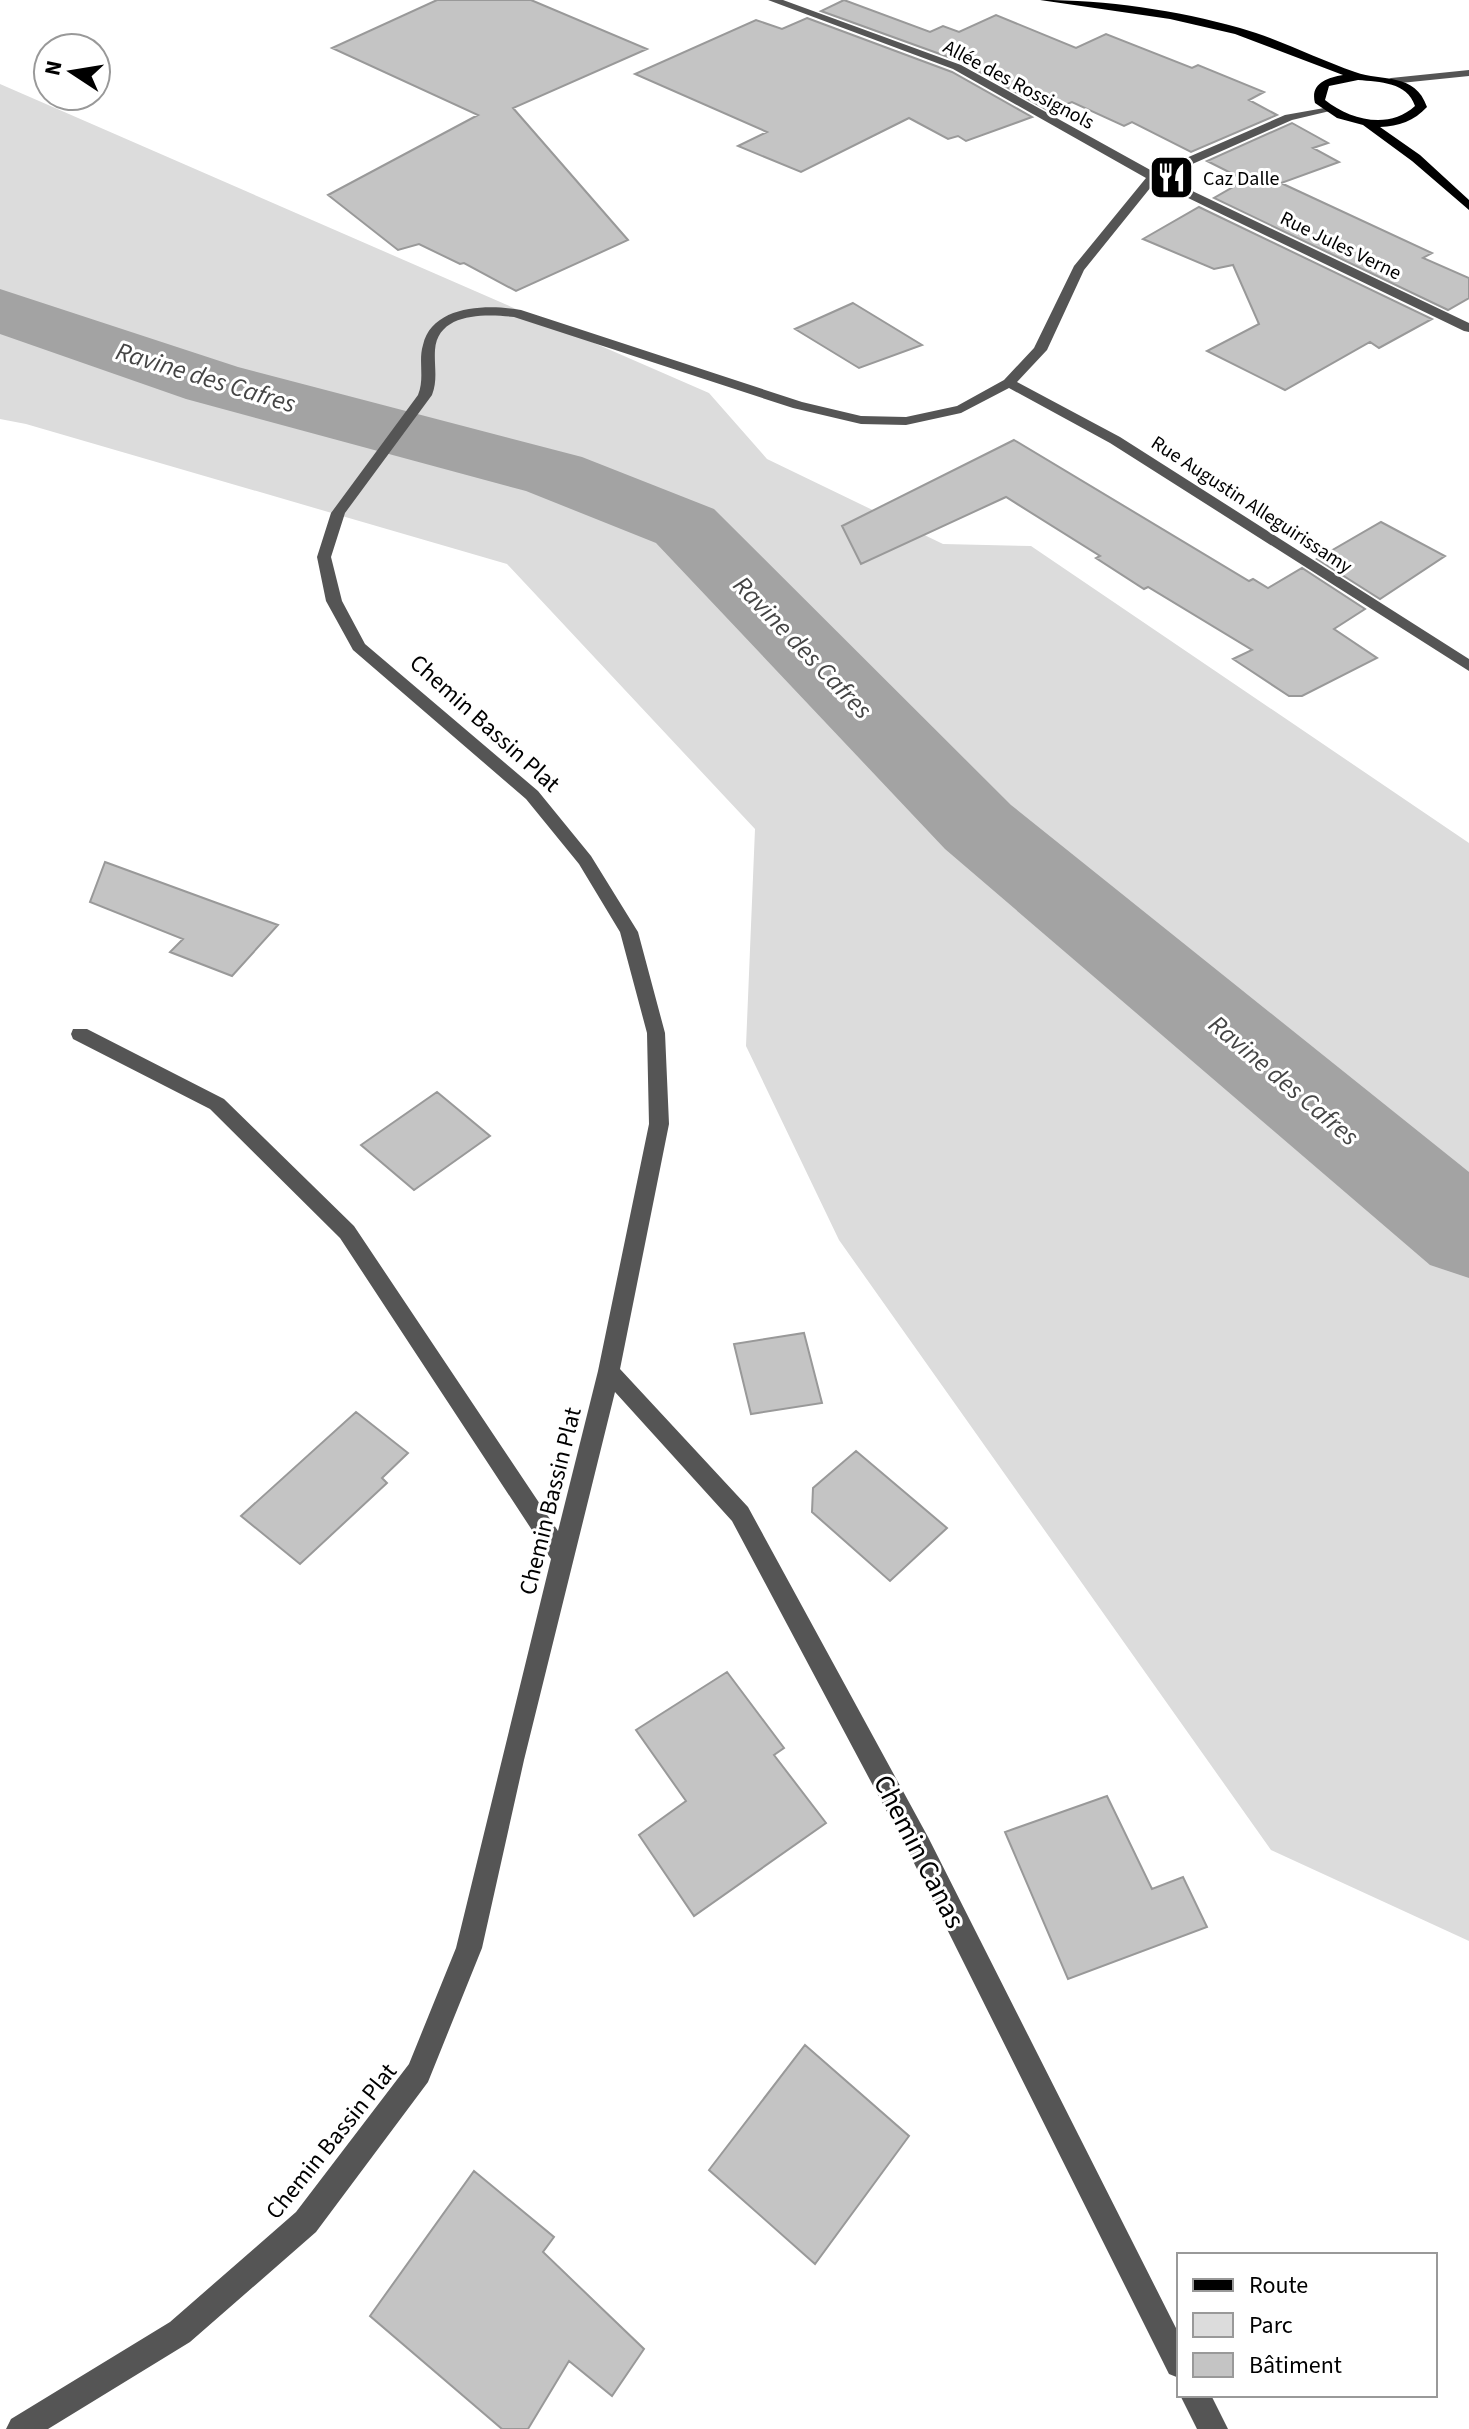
<svg xmlns="http://www.w3.org/2000/svg" width="1469" height="2429" font-family="'Source Sans 3',sans-serif">
<rect width="100%" height="100%" fill="#fff"/>
<path fill="#dcdcdc" d="M0,84L709,393L767,459L943,544L1031,546L1469,843V1941L1271,1850L839,1240L746,1046L755,829L507,564L26,424L0,419Z"/>
<g fill="none" stroke-linecap="round" stroke-linejoin="round">
<path fill="#a3a3a3" fill-rule="evenodd" d="M0,289L238,367L582,457L714,509L1011,805L1469,1172V1278L1430,1265L945,849L656,543L526,491L186,399L0,334Z"/>
</g>
<path fill="#c4c4c4" stroke="#999" stroke-width="2" d="M437,0H531L647,49L513,108L628,240L516,291L464,263L460,264L419,244L398,250L328,195L478,115L332,48Z
M844,0L930,32L943,26L959,32L996,15L1076,48L1106,34L1192,68L1198,65L1264,92L1249,100L1277,115L1191,152L1132,122L1124,126L1072,102L1049,111L962,62L821,11Z
M807,18L952,72L1032,117L966,141L958,136L948,139L909,118L801,172L738,146L767,132L635,74L756,20L782,29Z
M1292,123L1328,143L1313,148L1339,162L1281,183L1432,253L1423,258L1469,278V298L1448,310L1214,198L1245,180L1207,161Z
M1199,207L1432,319L1379,348L1370,342L1285,390L1207,351L1259,324L1233,265L1214,269L1143,239Z
M853,303L922,345L859,368L795,329Z
M1014,440L1249,581L1253,579L1268,588L1302,568L1365,609L1334,629L1377,658L1302,696H1289L1233,659L1252,650L1148,587L1144,589L1096,558L1100,556L1006,497L861,564L842,526Z
M1381,522L1445,556L1380,599L1317,559Z
M105,862L217,903L278,925L232,976L170,952L183,939L90,902Z
M437,1092L490,1136L414,1190L361,1145Z
M804,1333L822,1403L751,1414L734,1344Z
M356,1412L408,1453L382,1478L387,1483L300,1564L241,1516Z
M856,1451L947,1528L890,1581L812,1512L813,1488Z
M727,1672L784,1748L774,1755L826,1823L694,1916L639,1835L686,1801L636,1730Z
M1107,1796L1152,1889L1183,1877L1207,1927L1068,1979L1005,1832Z
M805,2045L909,2136L815,2264L709,2170Z
M474,2171L554,2237L543,2252L644,2349L612,2396L569,2361L528,2429H502L370,2316Z"/>
<g fill="none" stroke-linecap="round" stroke-linejoin="round">
<path fill="#555" fill-rule="evenodd" d="M768,0H783L961,65L1154,172L1285,115L1330,107V111L1292,120L1163,177L1469,323V332L1464,331L1155,182L1084,270L1047,350L1017,382L1120,437L1469,659V671L1110,443L1009,388L961,413L906,425L861,424L793,408L514,317C486,314 438,312 435,350C434,366 438,380 432,395L345,513L331,557L342,601L365,644L538,791L591,856L638,932L665,1033L669,1124L620,1369L748,1507L928,1837L1179,2334V2378L1169,2374L910,1855L732,1521L615,1392L524,1760L482,1948L428,2082L316,2232L190,2342L48,2429H6L11,2419L170,2322L296,2212L409,2064L456,1948L551,1559L340,1238L210,1109L73,1039L71,1034L73,1029H87L224,1099L354,1226L558,1531L598,1371L649,1124L647,1033L620,932L579,864L526,799L353,650L326,601L317,557L331,513L418,395C425,378 418,361 423,345C432,305 488,304 521,310L802,402L861,416L906,417L957,406L1004,380L1034,348L1074,266L1146,178L953,69Z
M1469,70V76L1391,84L1385,81L1391,78Z
M1180,2395H1211L1228,2429H1197Z"/>
<path fill="#000" fill-rule="evenodd" d="M1040,0C1106,0 1177,10 1240,28C1279,39 1317,59 1355,72C1383,82 1415,72 1427,107C1414,121 1399,126 1380,127L1420,155L1469,200V210L1412,161L1363,125L1337,118L1315,103C1310,84 1326,78 1343,75L1235,34L1170,19ZM1358,80C1380,82 1407,82 1415,106C1389,130 1350,120 1325,100L1329,86Z"/>
</g>
<defs>
<symbol id="restaurant-square" viewBox="-11 -11 22 22"><rect x="-9" y="-9" width="18" height="18" rx="4" fill="#000" stroke="#fff"/><path d="M-5-6h1v4h1v-4h1v4h1v-4h1v5L-1.5 .5V6h-2V.5L-5-1ZM5-6V6H3V1.5H1.5Q1.5-4 5-6Z" fill="#fff"/></symbol>
</defs>
<g fill-rule="evenodd">
<use href="#restaurant-square" x="1146" y="152" width="51" height="51"/>
</g>
<g text-anchor="middle" stroke-width="6" stroke-linejoin="round" paint-order="stroke">
<g font-size="20" fill="#000" stroke="#fff">
<text transform="translate(1019 84) rotate(28)" y="7">Allée des Rossignols</text>
<text transform="translate(1341 245) rotate(26)" y="7">Rue Jules Verne</text>
<text transform="translate(1252 504) rotate(33)" y="7">Rue Augustin Alleguirissamy</text>
</g>
<g font-size="20" fill="#000" stroke="#fff" text-anchor="start">
<text x="1203" y="185">Caz Dalle</text>
</g>
<g font-size="24" fill="#000" stroke="#fff">
<text transform="translate(485 723) rotate(42)" y="8">Chemin Bassin Plat</text>
<text transform="translate(550 1501) rotate(-76)" y="8">Chemin Bassin Plat</text>
<text transform="translate(331 2141) rotate(-51)" y="8">Chemin Bassin Plat</text>
</g>
<g font-size="26" font-style="italic" fill="#444" stroke="#fff">
<text transform="translate(206 377) rotate(17)" y="9">Ravine des Cafres</text>
<text transform="translate(803 647) rotate(46)" y="9">Ravine des Cafres</text>
<text transform="translate(1284 1080) rotate(40)" y="9">Ravine des Cafres</text>
</g>
<g font-size="28" fill="#000" stroke="#fff">
<text transform="translate(920 1851) rotate(63)" y="10">Chemin Canas</text>
</g>
</g>
<rect x="1177" y="2253" width="260" height="144" fill="#ffffff" stroke="#999999" stroke-width="2"/>
<rect x="1193" y="2279" width="40" height="12" fill="#000000" stroke="#999999" stroke-width="2"/>
<text x="1249" y="2293" font-size="24" fill="#000000">Route</text>
<rect x="1193" y="2313" width="40" height="24" fill="#dcdcdc" stroke="#999999" stroke-width="2"/>
<text x="1249" y="2333" font-size="24" fill="#000000">Parc</text>
<rect x="1193" y="2353" width="40" height="24" fill="#c4c4c4" stroke="#999999" stroke-width="2"/>
<text x="1249" y="2373" font-size="24" fill="#000000">Bâtiment</text>
<g transform="translate(72 72) rotate(282)"><circle r="38" fill="#ffffff" stroke="#999999" stroke-width="2"/>
<path d="M0-6L14 30L0 20L-14 30Z" fill="#000000"/>
<text y="-12" font-size="22" font-weight="bold" text-anchor="middle" fill="#000000">N</text>
</g>
</svg>
